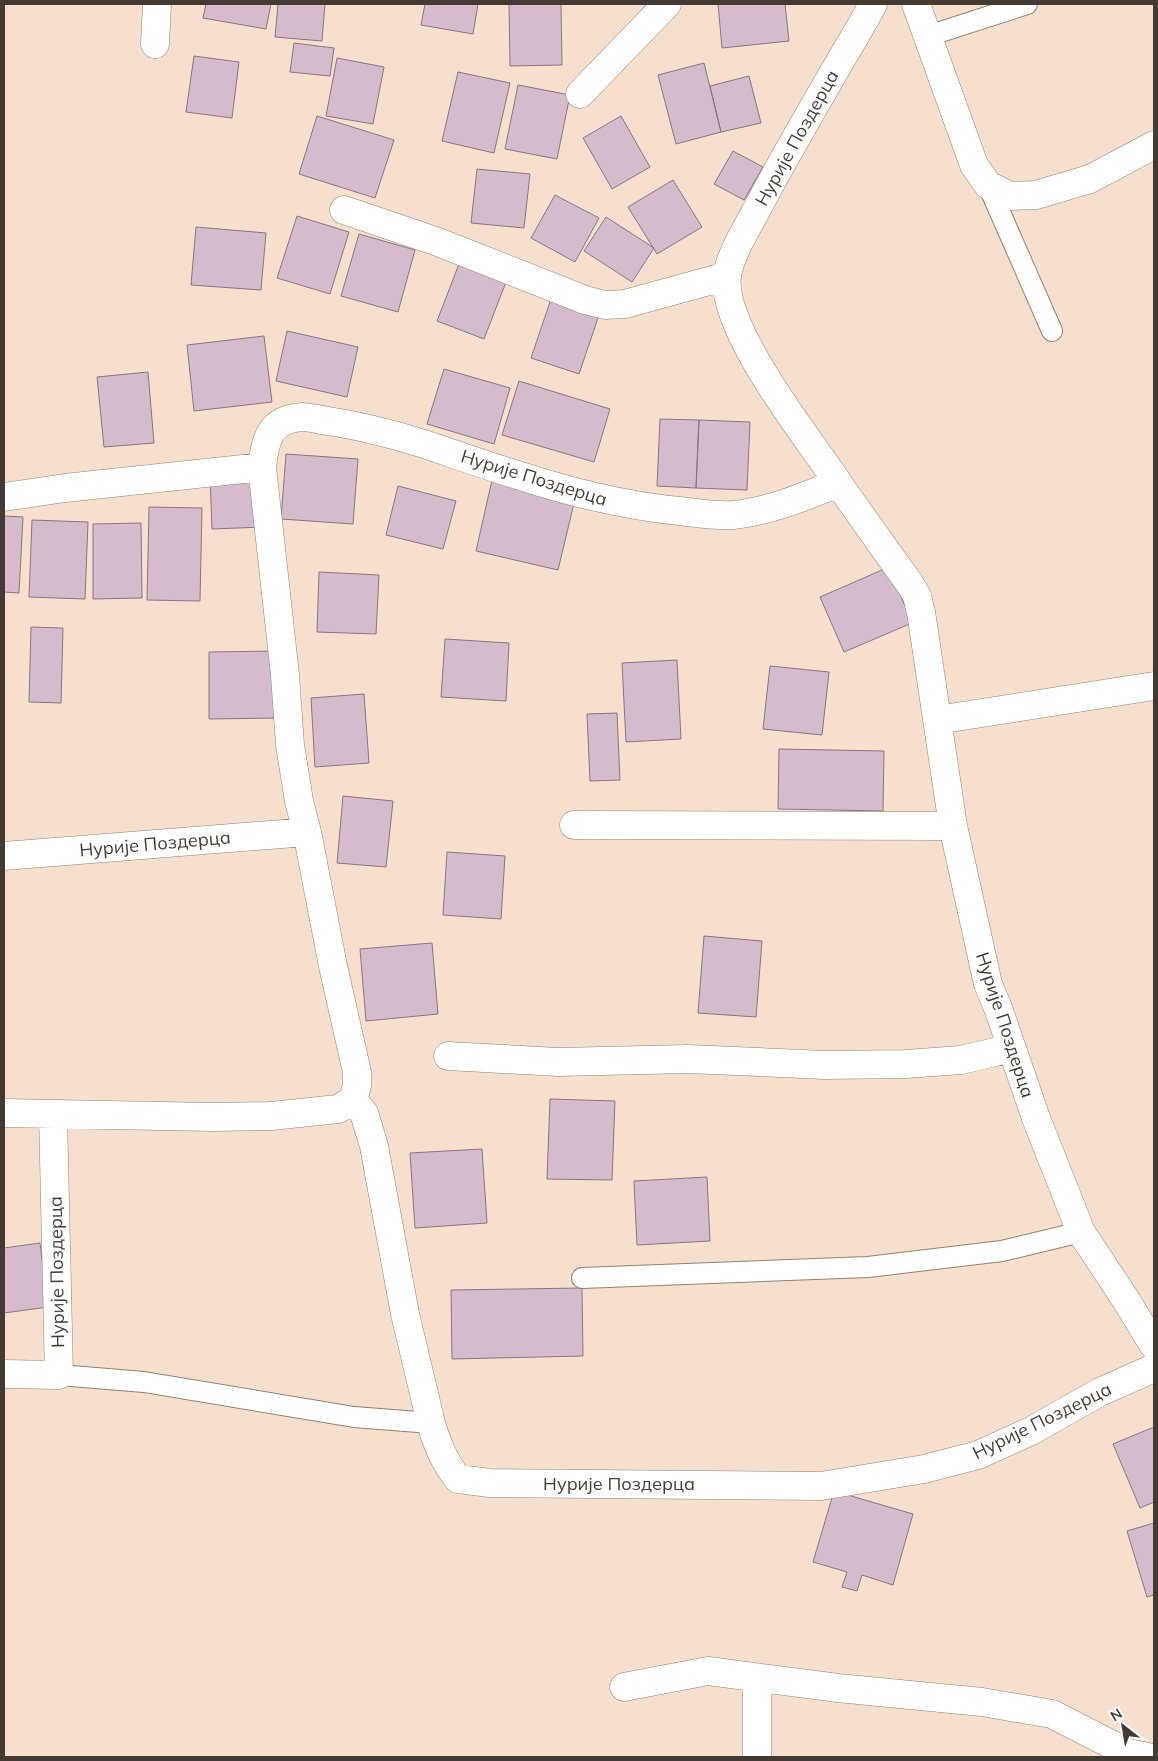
<svg xmlns="http://www.w3.org/2000/svg" width="1158" height="1761" font-family="Mulish,sans-serif">
<rect width="100%" height="100%" fill="#f6e0cd"/>
<path fill="#d4bccd" stroke="#8a7484" d="M206,4H271L266,29L203,18Z
M278,4H325L322,41L275,37Z
M425,4H478L473,34L421,25Z
M509,4H561L562,65L510,66Z
M718,4H785L789,41L722,48Z
M294,43L334,48L330,76L290,72Z
M194,56L239,62L232,118L186,112Z
M337,58L384,67L373,124L326,116Z
M704,63L721,132L676,144L658,75Z
M458,72L510,83L494,153L442,141Z
M749,76L761,123L721,132L710,86Z
M518,85L570,95L557,159L505,149Z
M317,116L394,140L375,198L299,174Z
M621,116L650,167L612,189L583,138Z
M733,151L763,167L744,200L714,184Z
M477,169L530,174L524,228L471,223Z
M673,180L702,227L657,254L628,207Z
M555,195L599,218L575,262L531,238Z
M297,216L349,232L330,294L277,278Z
M606,217L654,248L632,282L584,251Z
M196,227L266,233L261,290L191,285Z
M359,234L415,250L398,312L341,296Z
M459,264L506,282L484,339L437,321Z
M552,296L600,312L579,374L531,358Z
M287,331L358,347L347,397L276,381Z
M264,336L272,402L194,411L187,345Z
M444,369L510,388L494,444L427,424Z
M148,372L154,443L104,447L97,377Z
M519,381L610,409L594,462L502,435Z
M660,419L699,420L696,488L657,486Z
M699,420L750,422L747,490L696,488Z
M286,454L358,459L353,524L281,519Z
M263,476L264,527L212,529L210,477Z
M492,480L575,499L558,570L476,551Z
M398,486L456,501L443,549L386,535Z
M149,507L202,508L200,601L147,600Z
M4,516L23,517L19,593L4,592Z
M32,520L88,522L85,599L29,597Z
M141,523L142,598L93,599V524Z
M889,567L912,623L844,652L820,597Z
M319,572L379,575L376,634L317,632Z
M31,627L63,628L61,703L29,702Z
M445,639L509,643L506,701L441,697Z
M278,651L279,718L209,719V652Z
M677,660L681,739L626,742L622,663Z
M770,666L829,672L822,735L763,729Z
M364,694L369,763L315,767L311,698Z
M617,713L620,780L590,781L587,714Z
M779,749L884,751L883,811L778,809Z
M343,796L393,801L386,867L337,863Z
M447,852L505,856L501,919L443,915Z
M704,936L762,941L756,1017L698,1013Z
M432,943L438,1014L366,1021L360,949Z
M550,1099L615,1101L612,1180L547,1179Z
M482,1149L487,1223L415,1228L410,1153Z
M707,1177L710,1241L637,1245L634,1181Z
M40,1243L48,1307L4,1313V1248Z
M582,1288L583,1356L452,1359L451,1290Z
M1154,1427V1502L1140,1508L1113,1444Z
M834,1491L913,1514L893,1585L862,1575L857,1591L842,1587L847,1572L813,1562Z
M1154,1523V1595L1147,1597L1127,1531Z"/>
<g fill="none" stroke-linecap="round" stroke-linejoin="round">
<defs>
<path id="lane" d="M928,36L1027,4
M988,185L1052,331
M582,1278L868,1267L1002,1251L1081,1232
M59,1375L144,1382L354,1417L431,1423"/>
<path id="street" d="M873,4C861,27 847,49 834,72C808,117 782,161 758,207C748,227 730,254 727,276C721,325 797,424 825,464C853,505 882,545 910,584L917,596L921,612L953,826L988,984L998,1008L1036,1118L1081,1232L1126,1300L1154,1346
M916,4L974,165L988,185L1010,196L1036,195L1090,179L1154,145
M155,44L157,4
M580,94L667,4
M344,210L438,242L585,300L605,305L625,304L727,276
M4,497L65,488L262,467
M937,720L1154,686
M574,825L953,826
M4,856L307,832
M448,1056L558,1062L688,1059L825,1065L906,1064L961,1060L1012,1048
M353,1100L364,1113L374,1146L405,1314L431,1423C437,1444 444,1462 458,1479L490,1483L821,1486L924,1469L978,1455L1031,1431L1100,1392L1154,1368
M4,1113L213,1117L271,1116L338,1109L353,1100L357,1086V1072L333,966L307,832L299,801L290,745L285,675L262,467C265,439 270,419 302,417C310,417 320,420 328,421C367,427 404,437 442,450C521,477 596,503 680,511C697,513 716,516 733,515C770,511 804,497 838,483
M4,1374L59,1375L53,1114
M624,1687L708,1671L838,1688L982,1702L1052,1714L1128,1753L1148,1757
M757,1757V1678"/>
</defs>
<use href="#lane" stroke="#94816f" stroke-width="22"/>
<use href="#street" stroke="#94816f" stroke-width="29"/>
<use href="#lane" stroke="#fff" stroke-width="20"/>
<use href="#street" stroke="#fff" stroke-width="28"/>
</g>
<g text-anchor="middle" stroke-width="4" stroke-linejoin="round" paint-order="stroke">
<g font-size="18" fill="#433b33" stroke="#fff">
<text transform="translate(797 138) rotate(-61)" y="6">Нурије Поздерца</text>
<text transform="translate(534 478) rotate(17)" y="6">Нурије Поздерца</text>
<text transform="translate(155 844) rotate(-5)" y="6">Нурије Поздерца</text>
<text transform="translate(1005 1025) rotate(72)" y="6">Нурије Поздерца</text>
<text transform="translate(57 1272) rotate(-91)" y="6">Нурије Поздерца</text>
<text transform="translate(1042 1421) rotate(-26)" y="6">Нурије Поздерца</text>
<text x="619" y="1490">Нурије Поздерца</text>
</g>
</g>
<rect width="1158" height="1761" fill="none" stroke="#433b33" stroke-width="10"/>
<g transform="translate(1123 1726) rotate(329)" stroke="#ffffff" stroke-width="4" paint-order="stroke">
<path d="M0-4L9 19L0 12L-9 19Z" fill="#433b33"/>
<text y="-8" font-size="14" font-weight="bold" text-anchor="middle" fill="#433b33">N</text>
</g>
</svg>
